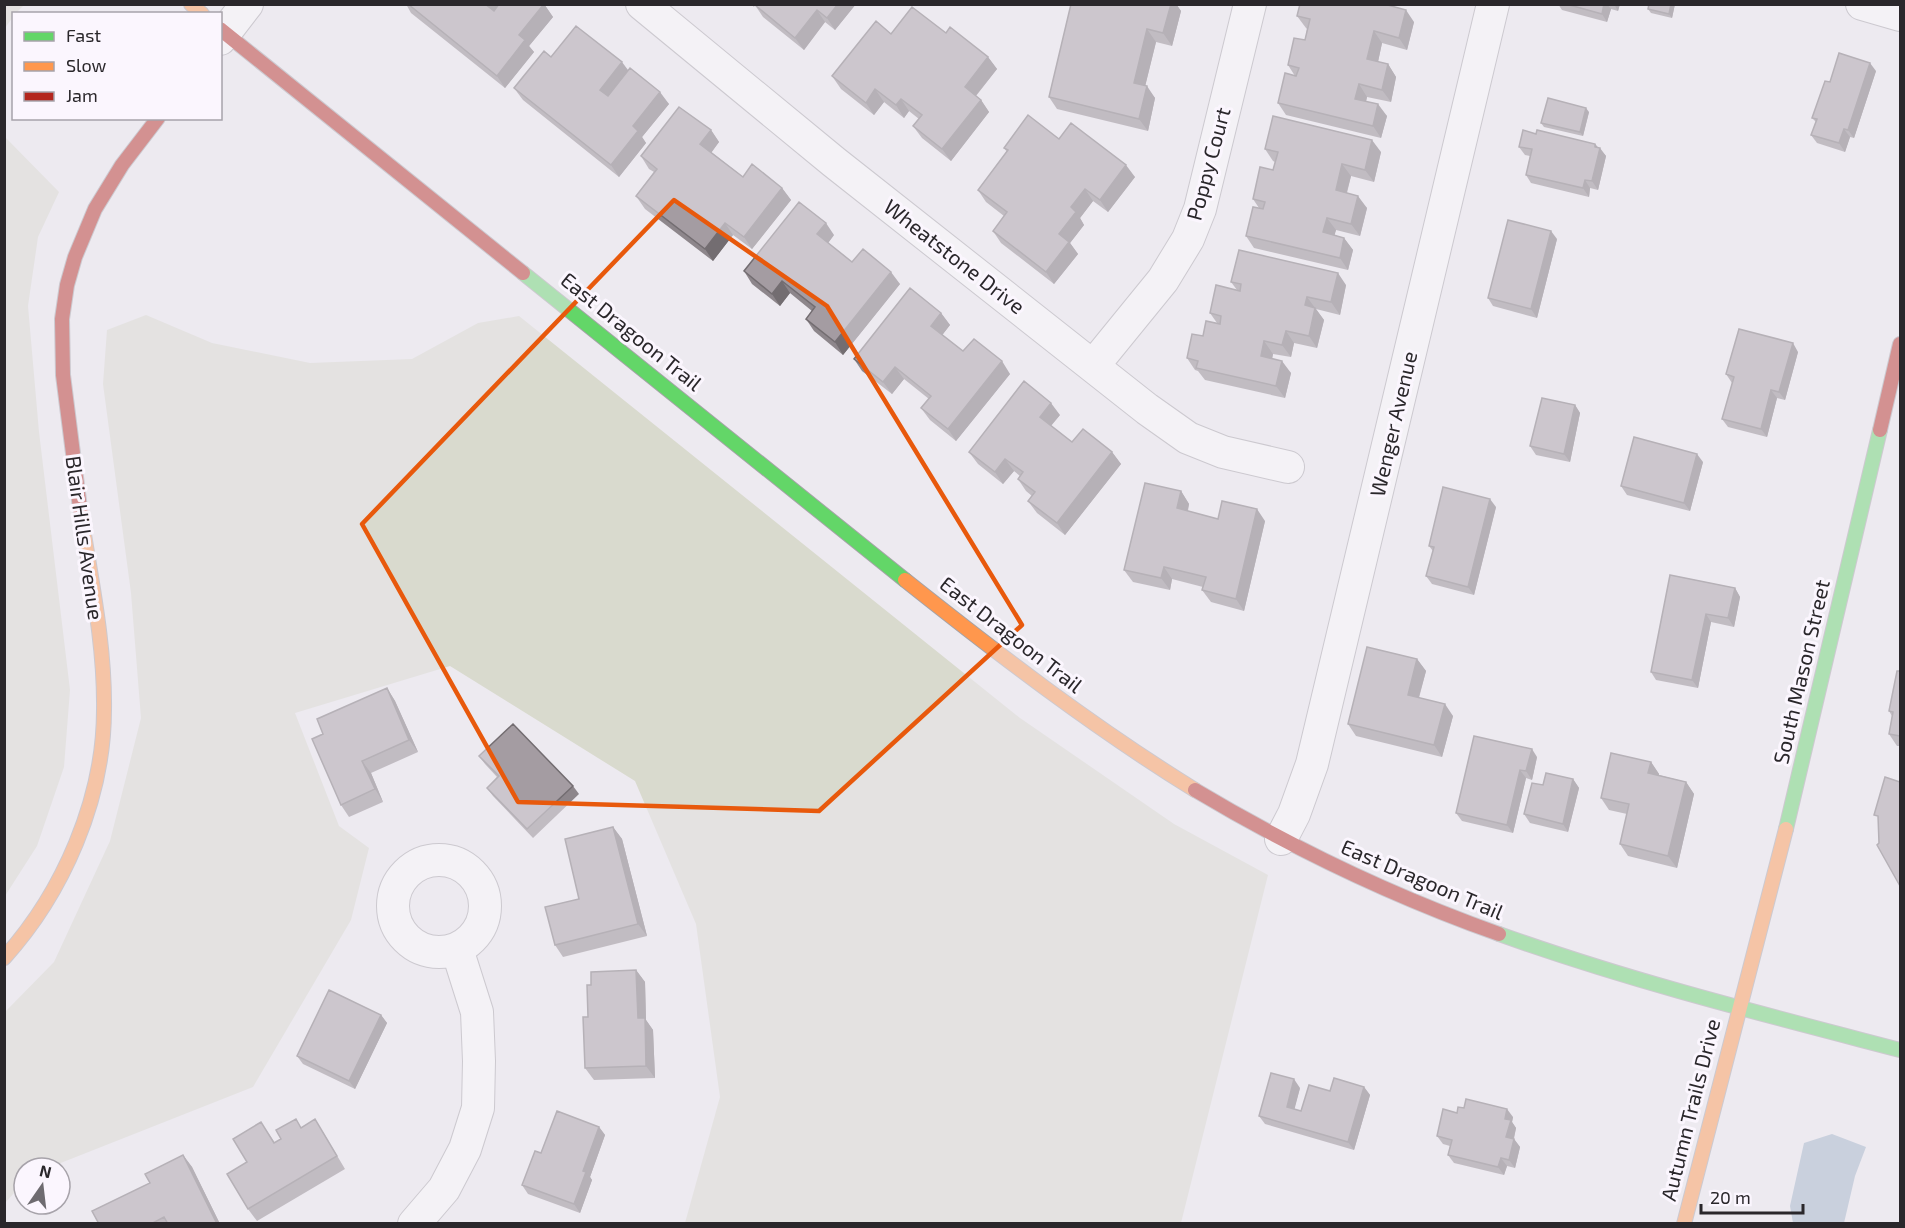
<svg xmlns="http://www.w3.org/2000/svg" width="1905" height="1228" font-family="'Exo 2',sans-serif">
<rect width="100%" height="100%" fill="#edeaf0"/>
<path fill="#d9dace" d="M5,4L24,5L16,13L14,14L13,17L5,28Z
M5,113L6,138L59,192L38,237L28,306L39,432L70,690L64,767L37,846L5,896Z
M146,315L212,343L310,363L412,359L478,323L519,316L1020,718L1174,824L1268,875L1181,1223H685L720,1097L696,924L635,781L450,666L295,713L339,826L369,848L351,920L253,1087L48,1168H24V1182L5,1203V1012L54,962L110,841L141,718L131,593L103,384L107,330Z"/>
<path fill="#9db2c6" d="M1832,1134L1866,1147L1855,1176L1844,1223H1793L1790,1206L1804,1143Z"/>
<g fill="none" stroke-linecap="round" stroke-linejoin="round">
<defs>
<path id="street" d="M642,4L834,162L1147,409L1188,438L1223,452L1288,467
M1862,4L1900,15
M220,39L247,4
M1093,366L1163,280L1188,239L1200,209L1250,4
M1281,839L1294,814L1312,764L1493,4
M393 906a46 46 0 1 1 92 0a46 46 0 1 1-92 0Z
M414,1224L444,1189L465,1149L478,1108L479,1061L477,1012L457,949"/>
<path id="fast" d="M523,273L905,580
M1786,829L1880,430
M1499,934C1630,981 1766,1015 1900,1050"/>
<path id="slow" d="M191,4L202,14
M905,580C998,654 1093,727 1195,790
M4,958C63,893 104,799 104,710C105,645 91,580 81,516
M1684,1224L1786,829"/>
<path id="jam" d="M220,29L523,273
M1880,430L1900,344
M81,516L63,375L62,319L67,285L75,257L95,209L122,165L158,118
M1195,790C1292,848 1392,896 1499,934"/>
</defs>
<use href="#street" stroke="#a5a3a7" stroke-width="34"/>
<use href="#fast" stroke="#a5a3a7" stroke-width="16"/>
<use href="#slow" stroke="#a5a3a7" stroke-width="16"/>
<use href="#jam" stroke="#a5a3a7" stroke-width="16"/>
<use href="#street" stroke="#fcfcfd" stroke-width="32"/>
<use href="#fast" stroke="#63d668" stroke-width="14"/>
<use href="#slow" stroke="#ff974d" stroke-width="14"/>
<use href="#jam" stroke="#b3261e" stroke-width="14"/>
</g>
<path fill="#8d868b" d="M406,4H544L553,17L529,46L534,52L505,88L411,13Z
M751,4H856L835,30L825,22L804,50L763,17L755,5L754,7Z
M1071,4H1176L1181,11L1172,46L1156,42L1145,86L1155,98L1148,131L1057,109L1049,97Z
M1558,4H1620L1618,11L1611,9L1607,22L1562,10Z
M1649,4H1675L1672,18L1651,13L1648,9Z
M1297,16L1414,22L1407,50L1382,43L1378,62L1388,64L1396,77L1391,102L1367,97L1366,101L1387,116L1381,138L1286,115L1278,103L1295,76L1288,65L1305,40L1307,29L1306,28Z
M946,33L988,57L997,69L976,96L981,100L989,112L951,161L922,138L913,126L919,119L909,111L904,118L884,102L874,115L841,89L832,76L891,34Z
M551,57L628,71L669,104L642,137L646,143L619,177L523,100L514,88Z
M1876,71L1854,138L1850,137L1845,152L1817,143L1811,135L1816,122L1812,118L1830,82Z
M1589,112L1583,136L1544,127L1541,123Z
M711,130L719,142L711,152L743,177L782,188L791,200L752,249L733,235L713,261L645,209L636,196L654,172L649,169L641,156Z
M1536,134L1595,144L1606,156L1598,190L1590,188L1589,197L1531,183L1526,175L1530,156L1525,155L1519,147Z
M1059,139L1135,177L1108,212L1093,201L1080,218L1084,225L1070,243L1078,254L1054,284L1001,243L993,231L1004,216L986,202L978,190L1007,152L1004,148Z
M1265,149L1381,152L1374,182L1351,176L1347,193L1367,208L1360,236L1336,230L1334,235L1344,238L1353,250L1348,270L1254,248L1246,236L1259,208L1253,199L1273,170L1275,162L1273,161Z
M834,235L828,243L852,262L900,284L843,355L814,331L806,319L812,311L790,293L780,306L752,284L744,271Z
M1557,239L1537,318L1493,306L1488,298Z
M1231,282L1346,285L1340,315L1316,309L1324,320L1317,348L1294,343L1291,357L1273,354L1272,359L1291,373L1285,398L1205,380L1198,371L1195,370L1187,358L1203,336L1217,323L1210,313L1237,290Z
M941,313L950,325L942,335L963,351L1010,374L956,441L930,420L921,408L929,399L904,379L892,394L862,371L854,359Z
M1798,352L1785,400L1777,398L1767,437L1728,427L1722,419L1732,383L1726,374Z
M1575,405L1580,413L1570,462L1536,455L1530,446Z
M1060,415L1051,426L1072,442L1112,452L1121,464L1065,535L1037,513L1028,501L1032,496L1026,491L1018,479L1020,476L1014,471L1003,484L978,464L969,452Z
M1703,462L1690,511L1627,495L1621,486Z
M1181,491L1189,504L1188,511L1218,519L1265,521L1244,611L1211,602L1202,590L1203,587L1172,579L1170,590L1133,582L1124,570Z
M1496,507L1474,595L1432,584L1426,576L1433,551L1429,546Z
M1670,575L1735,588L1740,597L1734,627L1711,622L1698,688L1656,680L1651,672Z
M1417,659L1426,671L1419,698L1453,716L1442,757L1356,736L1348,724Z
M1900,671V746H1897L1889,734L1892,716L1889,711Z
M387,688L395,701L418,752L371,773L383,802L349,817L341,805L323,734Z
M479,756L573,786L579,794L533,838L493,796L487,788L497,777L485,764Z
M1537,757L1532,780L1526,778L1513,833L1462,821L1456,813Z
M1651,762L1659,774V775L1686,782L1694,794L1677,868L1628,856L1620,844L1627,814L1609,810L1601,798Z
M1573,779L1579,788L1568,832L1530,823L1524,814L1543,785Z
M613,827L622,839L647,936L563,957L555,945L579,899Z
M636,970L645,982L646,1020L653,1030L655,1078L594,1080L585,1068L588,1017L591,985Z
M381,1015L387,1023L355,1089L303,1064L297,1056Z
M1364,1087L1370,1095L1354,1150L1265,1124L1259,1116L1300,1088L1294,1109L1301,1111Z
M1457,1113L1513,1117L1512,1122L1516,1128L1514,1139L1520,1147L1515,1168L1507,1166L1504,1175L1454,1163L1448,1155L1450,1146L1443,1144L1437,1136Z
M302,1127L323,1132L345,1169L257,1221L248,1209L247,1162L269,1134L275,1143Z
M599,1127L605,1135L590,1177L592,1180L580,1213L528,1194L522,1185L541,1153Z
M183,1155L192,1167L220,1224H99L150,1183Z"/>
<path fill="#736d71" d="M485,4H502L493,16Z
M544,4L553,17L529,46L534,52L505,88L497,76L519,35Z
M838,4H856L835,30L827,18Z
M1171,4H1176L1181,11L1172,46L1163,33Z
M1604,4H1607L1611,9L1607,22L1602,14Z
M1614,4H1620L1618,11Z
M1671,4H1675L1672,18L1669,14Z
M817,10L825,22L804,50L795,38Z
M1406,10L1414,22L1407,50L1399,38Z
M1147,29L1156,42L1143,95L1134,83Z
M1374,31L1382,43L1376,71L1367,59Z
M988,57L997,69L973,99L965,87Z
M622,62L631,74L608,102L600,90Z
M1870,63L1876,71L1854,138L1848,130Z
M1388,64L1396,77L1391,102L1382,90Z
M1359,84L1367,97L1364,111L1355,99Z
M1147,86L1155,98L1148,131L1139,119Z
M875,89L884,102L874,115L866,103Z
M660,92L669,104L642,137L646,143L619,177L611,165L633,126Z
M901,99L909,111L904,118L896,105Z
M981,100L989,112L951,161L942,149Z
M1378,104L1387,116L1381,138L1373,126Z
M1586,108L1589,112L1583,136L1580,132Z
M1844,129L1850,137L1845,152L1839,143Z
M711,130L719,142L709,156L700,144Z
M1372,140L1381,152L1374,182L1365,170Z
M1595,144L1600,150V148L1606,156L1598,190L1592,181Z
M1342,164L1351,176L1344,202L1336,190Z
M1126,165L1135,177L1108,212L1100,200Z
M1585,180L1590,188L1589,197L1583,188Z
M782,188L791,200L752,249L744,237Z
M1085,189L1093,201L1080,218L1084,225L1070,243L1078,254L1054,284L1046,272L1059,234L1071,207Z
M1358,196L1367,208L1360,236L1351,224Z
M1327,218L1336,230L1332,245L1323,232Z
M725,223L733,235L713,261L705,249Z
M826,223L834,235L825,247L817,234Z
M1551,231L1557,239L1537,318L1531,309Z
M1344,238L1353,250L1348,270L1340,258Z
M891,272L900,284L843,355L835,342Z
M1338,273L1346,285L1340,315L1331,302Z
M782,281L790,293L780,306L772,294Z
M1307,297L1324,320L1317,348L1309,336L1305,305Z
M941,313L950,325L940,338L931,326Z
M1286,331L1294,343L1291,357L1282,345Z
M1264,341L1273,354L1270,368L1261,356Z
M1793,343L1798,352L1785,400L1779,392Z
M1002,361L1010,374L956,441L948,429Z
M1282,361L1291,373L1285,398L1276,386Z
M895,367L904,379L892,394L883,382Z
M1771,390L1777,398L1767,437L1761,429Z
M1051,403L1060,415L1048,429L1040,417Z
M1575,405L1580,413L1570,462L1564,454Z
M1112,452L1121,464L1065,535L1057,523Z
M1697,454L1703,462L1690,511L1684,503Z
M1005,459L1014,471L1003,484L995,472Z
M1181,491L1189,504L1185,521L1177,508Z
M1490,499L1496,507L1474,595L1468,587Z
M1257,509L1265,521L1244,611L1236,599Z
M1164,567L1172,579L1170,590L1161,578Z
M1735,588L1740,597L1734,627L1728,618Z
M1706,614L1711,622L1698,688L1692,680Z
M1417,659L1426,671L1416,707L1408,695Z
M387,688L395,701L418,752L409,740Z
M1445,704L1453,716L1442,757L1434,745Z
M1532,749L1537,757L1532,780L1526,771Z
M362,761L371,773L383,802L375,789Z
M1651,762L1659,774L1657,785L1648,773Z
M1520,770L1526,778L1513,833L1507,825Z
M1573,779L1579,788L1568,832L1563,824Z
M1686,782L1694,794L1677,868L1668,856Z
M613,827L622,839L647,936L638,924Z
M636,970L645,982L646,1020L653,1030L655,1078L646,1066L638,1018Z
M381,1015L387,1023L355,1089L349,1081Z
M1294,1079L1300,1088L1293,1115L1287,1107Z
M1364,1087L1370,1095L1354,1150L1348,1142Z
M1507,1109L1513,1117L1512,1122L1516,1128L1512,1145L1506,1137L1505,1119Z
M599,1127L605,1135L590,1177L592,1180L580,1213L574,1204L583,1171Z
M1514,1139L1520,1147L1515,1168L1509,1160Z
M183,1155L192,1167L220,1224H217Z
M1501,1158L1507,1166L1504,1175L1498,1167Z"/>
<path fill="#a49ca2" stroke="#736d71" stroke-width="1.5" d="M408,4H485L494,11L499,4H544L519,35L525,40L497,76Z
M755,4H838L827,18L817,10L795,38L755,5Z
M1071,4H1171L1163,33L1147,29L1134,83L1147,86L1139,119L1049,97Z
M1300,4H1384L1406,10L1399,38L1374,31L1367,59L1388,64L1382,90L1359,84L1355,99L1378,104L1373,126L1278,103L1285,73L1296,76L1299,68L1288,65L1294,38L1305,40L1310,19L1297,16Z
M1566,4H1604L1602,14Z
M1649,4H1671L1669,14L1648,9Z
M912,7L946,33L950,27L988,57L965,87L981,100L942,149L913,126L922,115L901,99L896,105L875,89L866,103L832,76L876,21L891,34Z
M576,26L622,62L600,90L608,96L630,68L660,92L633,126L638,131L611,165L514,88L544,51L551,57Z
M1839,53L1870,63L1848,130L1844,129L1839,143L1811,135L1817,119L1812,118L1825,81L1830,82Z
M1548,98L1586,108L1580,132L1541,123Z
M679,107L711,130L700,144L743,177L752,164L782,188L744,237L725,223L705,249L636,196L657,169L641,156Z
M1028,115L1059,139L1071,123L1126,165L1100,200L1085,189L1071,207L1076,212L1059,234L1069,242L1046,272L993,231L1007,212L978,190L1008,150L1004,148Z
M1273,116L1372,140L1365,170L1342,164L1336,190L1358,196L1351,224L1327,218L1323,232L1344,238L1340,258L1246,236L1253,207L1263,209L1265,202L1253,199L1260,167L1273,170L1278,152L1265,149Z
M1523,130L1536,134L1537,130L1595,144V147L1600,148L1592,181L1585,180L1583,188L1526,175L1532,149L1519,147Z
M799,202L826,223L817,234L852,262L863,249L891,272L835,342L806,319L815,307L782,281L772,294L744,271Z
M1508,220L1551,231L1531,309L1488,298Z
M1239,250L1338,273L1331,302L1307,297L1305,305L1315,308L1309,336L1286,331L1282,345L1264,341L1261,356L1282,361L1276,386L1196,368L1198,361L1187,358L1192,334L1203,336L1206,321L1220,324L1221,316L1210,313L1216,285L1240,291L1241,284L1231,282Z
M910,288L941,313L931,326L963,351L974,339L1002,361L948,429L921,408L931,396L895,367L883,382L854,359Z
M1739,329L1793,343L1779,392L1771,390L1761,429L1722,419L1734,377L1726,374Z
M1024,381L1051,403L1040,417L1072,442L1083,429L1112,452L1057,523L1028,501L1035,492L1018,479L1023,472L1005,459L995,472L969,452Z
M1542,398L1575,405L1564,454L1530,446Z
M1634,437L1697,454L1684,503L1621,486Z
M1145,483L1181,491L1177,508L1218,519L1222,501L1257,509L1236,599L1202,590L1206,577L1164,567L1161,578L1124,570Z
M1443,487L1490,499L1468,587L1426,576L1434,547L1429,546Z
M1670,575L1735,588L1728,618L1706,614L1692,680L1651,672Z
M1367,647L1417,659L1408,695L1445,704L1434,745L1348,724Z
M1897,671H1900V736L1889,734L1893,712L1889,711Z
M387,688L409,740L362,761L375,789L341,805L312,739L323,734L317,719Z
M513,724L573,786L527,829L487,788L499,776L479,756Z
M1474,736L1532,749L1526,771L1520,770L1507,825L1456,813Z
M1611,753L1651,762L1648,773L1686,782L1668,856L1620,844L1629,804L1601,798Z
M1546,773L1573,779L1563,824L1524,814L1532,783L1543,785Z
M1885,777L1900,782V886L1877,845L1879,843L1878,816L1874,815Z
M613,827L638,924L555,945L545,907L579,899L565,839Z
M636,970L638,1018H645L646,1066L585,1068L583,1017H588L587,985H591V972Z
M329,990L381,1015L349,1081L297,1056Z
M1271,1073L1294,1079L1287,1107L1301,1111L1309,1085L1330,1091L1334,1078L1364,1087L1348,1142L1259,1116Z
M1466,1099L1507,1109L1505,1119L1511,1120L1506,1137L1514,1139L1509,1160L1501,1158L1498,1167L1448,1155L1452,1140L1437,1136L1443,1109L1457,1113L1458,1107L1464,1108Z
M557,1111L599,1127L583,1171L586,1172L574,1204L522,1185L535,1151L541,1153Z
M296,1119L301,1128L315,1119L337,1156L248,1209L227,1174L247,1162L233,1139L261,1122L274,1143L281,1139L276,1130Z
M183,1155L217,1224H168L164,1217L151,1224H99L92,1211L150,1183L145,1174Z"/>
<path d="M0 0H1905V1228H0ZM674,200L827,306L1022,625L819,811L518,802L362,524Z" fill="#edeaf0" fill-opacity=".55" fill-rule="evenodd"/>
<path fill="none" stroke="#e8590c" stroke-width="4.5" stroke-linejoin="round" d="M674,200L827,306L1022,625L819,811L518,802L362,524Z"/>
<g text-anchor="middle" stroke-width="6" stroke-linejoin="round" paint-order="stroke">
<g font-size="21" fill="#2a272b" stroke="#fbf6fe">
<text transform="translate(1209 164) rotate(-75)" y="7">Poppy Court</text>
<text transform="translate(954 257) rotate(38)" y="7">Wheatstone Drive</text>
<text transform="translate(631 332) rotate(39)" y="7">East Dragoon Trail</text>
<text transform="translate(1394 424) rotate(-77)" y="7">Wenger Avenue</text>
<text transform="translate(84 538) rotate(82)" y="7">Blair Hills Avenue</text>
<text transform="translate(1011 635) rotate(38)" y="7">East Dragoon Trail</text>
<text transform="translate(1802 672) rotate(-77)" y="7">South Mason Street</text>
<text transform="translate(1422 880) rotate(23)" y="7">East Dragoon Trail</text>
<text transform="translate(1691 1110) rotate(-76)" y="7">Autumn Trails Drive</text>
</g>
</g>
<rect width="1905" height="1228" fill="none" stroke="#2a272b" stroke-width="12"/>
<rect x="12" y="12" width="210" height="108" fill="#fbf6fe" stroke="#a7a3aa" stroke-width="1.5"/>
<rect x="24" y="32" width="30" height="9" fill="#63d668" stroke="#a7a3aa" stroke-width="1.5"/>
<text x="66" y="42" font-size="18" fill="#2a272b">Fast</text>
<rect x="24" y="62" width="30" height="9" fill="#ff974d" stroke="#a7a3aa" stroke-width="1.5"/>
<text x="66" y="72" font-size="18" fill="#2a272b">Slow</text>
<rect x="24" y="92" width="30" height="9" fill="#b3261e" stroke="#a7a3aa" stroke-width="1.5"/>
<text x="66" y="102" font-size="18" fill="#2a272b">Jam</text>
<g transform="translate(42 1186) rotate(14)"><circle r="28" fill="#fbf6fe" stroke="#a7a3aa" stroke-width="1.5"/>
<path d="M0-4.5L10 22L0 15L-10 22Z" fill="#6e6b70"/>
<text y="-9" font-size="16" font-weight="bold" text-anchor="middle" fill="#2a272b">N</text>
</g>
<path d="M1701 1204v9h102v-9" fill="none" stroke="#2a272b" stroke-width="3"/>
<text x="1710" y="1204" font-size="18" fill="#2a272b" stroke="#fbf6fe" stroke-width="4.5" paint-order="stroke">20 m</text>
</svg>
